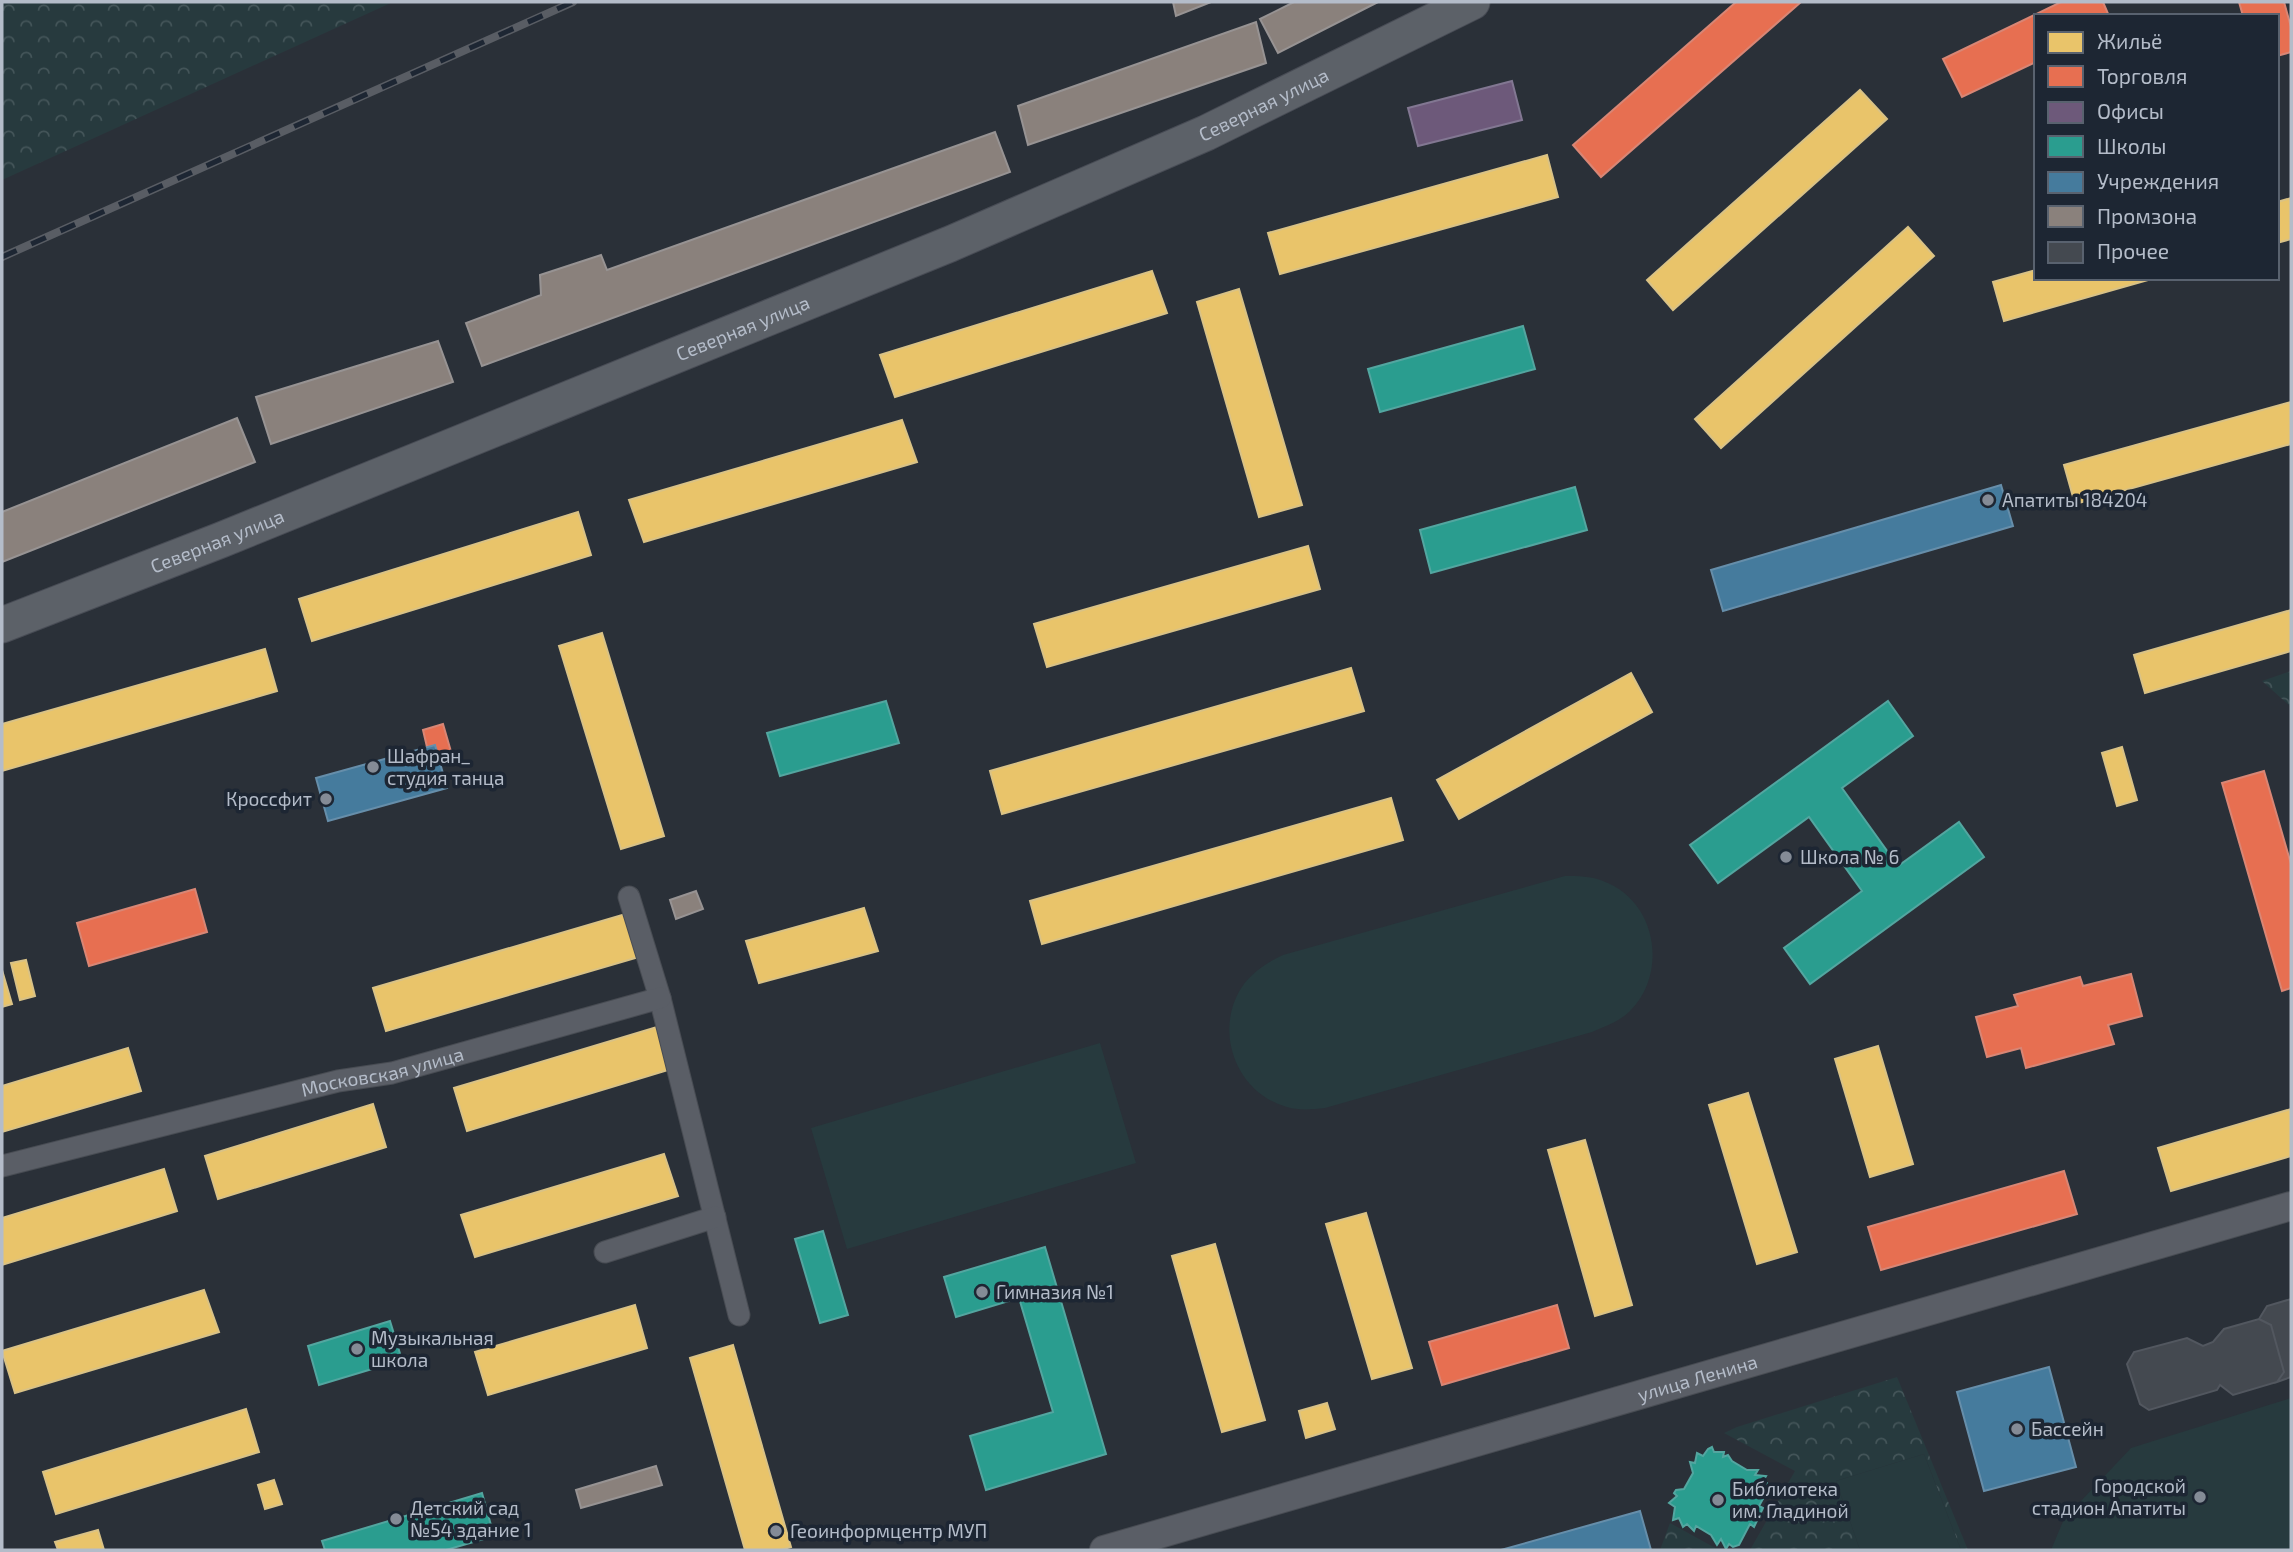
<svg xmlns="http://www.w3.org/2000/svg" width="2293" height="1552" font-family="'Exo 2',sans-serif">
<defs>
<pattern id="forest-crowns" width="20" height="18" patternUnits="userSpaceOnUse" patternTransform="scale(1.75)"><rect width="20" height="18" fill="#273a3e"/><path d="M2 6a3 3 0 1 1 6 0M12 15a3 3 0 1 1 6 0" fill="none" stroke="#445559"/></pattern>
</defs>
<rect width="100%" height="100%" fill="#2a3038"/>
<path fill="url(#forest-crowns)" d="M2,2H393L2,180Z
M2291,671V707L2262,681Z
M1897,1377L1968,1550H1961L1924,1454L1836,1481L1860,1550H1750L1795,1471L1724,1433L1737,1427Z
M1670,1523L1719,1550H1660Z"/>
<path fill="#273a3e" d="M1565,876C1578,876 1590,876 1603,881C1656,900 1669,972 1630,1011C1619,1022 1605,1026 1592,1032L1325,1108C1313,1109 1300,1111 1287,1107C1235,1093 1212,1028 1244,984C1254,971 1268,962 1283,955Z
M1100,1043L1136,1163L847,1249L811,1128Z
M2291,1398V1550H2051L2064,1519L2131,1448Z
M1924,1454L1961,1550H1860L1836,1481Z"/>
<path fill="#e9c46a" stroke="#d9c286" stroke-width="2" d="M1860,90L1887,119L1673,310L1647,280Z
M1547,155L1558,197L1280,274L1268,233Z
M2291,198V239L2277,243V202Z
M1908,227L1934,256L1721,448L1695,419Z
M2036,270V278H2155L2004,321L1993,282Z
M1152,271L1167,313L895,397L880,355Z
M1239,289L1302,505L1259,517L1197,302Z
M2291,402V444L2075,504L2064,465Z
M902,420L917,462L644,542L629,500Z
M578,512L591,555L312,641L299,599Z
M1308,546L1320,589L1047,667L1034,624Z
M2291,610V651L2145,693L2134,655Z
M602,633L664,836L621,849L559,646Z
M265,649L277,691L2,771V724Z
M1351,668L1364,711L1002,814L990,771Z
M1631,673L1652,712L1459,819L1437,780Z
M2122,747L2137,800L2117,806L2102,753Z
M1391,798L1403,840L1042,944L1030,901Z
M864,908L878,951L759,983L746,941Z
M629,913L642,956L386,1031L373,988Z
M26,960L35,996L20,1000L11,963Z
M2,970L12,1004L2,1007Z
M657,1027L671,1069L467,1131L454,1088Z
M1878,1046L1913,1164L1870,1177L1835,1059Z
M128,1048L141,1091L2,1132V1086Z
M1748,1093L1797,1252L1757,1264L1709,1105Z
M373,1104L386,1147L218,1199L205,1156Z
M2291,1109V1156L2171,1191L2158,1148Z
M1585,1140L1632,1305L1595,1316L1548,1150Z
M664,1154L678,1196L475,1257L461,1215Z
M164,1169L177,1211L2,1265V1218Z
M1366,1213L1412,1368L1372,1379L1326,1224Z
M1215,1244L1265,1420L1222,1432L1172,1256Z
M204,1290L219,1332L15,1393L2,1351Z
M635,1305L647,1348L488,1395L475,1352Z
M733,1345L791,1547L780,1550H745L690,1358Z
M1327,1403L1335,1429L1306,1438L1299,1411Z
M246,1409L259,1452L56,1514L43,1472Z
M274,1480L282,1504L265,1509L258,1485Z
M98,1530L104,1550H58L55,1542Z"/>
<path fill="#e76f51" stroke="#d88675" stroke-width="2" d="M1736,2H1801L1601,177L1573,145Z
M2061,2H2103L2109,16H2036V62L1962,97L1943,59Z
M2239,2H2284L2291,27V52L2277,56V16H2243Z
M443,724L452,755L439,759L435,745L427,747L423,730Z
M2264,771L2291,864V988L2282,991L2222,783Z
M195,889L207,932L89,966L77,923Z
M2131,974L2142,1016L2108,1025L2114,1044L2026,1068L2021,1048L1987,1057L1976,1017L2018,1006L2014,995L2080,977L2083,986Z
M2064,1171L2077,1214L1881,1270L1868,1227Z
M1557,1305L1569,1348L1442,1385L1429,1342Z"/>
<path fill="#6d597a" stroke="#827792" stroke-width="2" d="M1512,81L1522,120L1418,146L1408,108Z"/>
<path fill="#2a9d8f" stroke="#53a6a0" stroke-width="2" d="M1523,326L1535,369L1380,412L1368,369Z
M1575,487L1587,530L1431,573L1420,530Z
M886,701L899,743L780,776L767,733Z
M1888,701L1913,736L1842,788L1898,866L1959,822L1984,857L1810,984L1784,948L1862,891L1809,817L1718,883L1690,845Z
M823,1231L848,1315L820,1323L795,1239Z
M1045,1247L1106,1454L986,1490L970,1436L1053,1412L1019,1298L956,1317L944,1277Z
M390,1321L402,1360L319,1385L308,1346Z
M1712,1447L1714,1452H1724L1723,1457L1728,1455L1732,1461L1747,1470H1758L1755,1475L1766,1476L1763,1481L1767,1483L1769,1488L1759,1506L1763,1508L1754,1527L1750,1524L1739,1545L1733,1547L1729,1544L1726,1549L1721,1539L1717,1545L1711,1535L1696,1526L1694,1531L1687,1524L1683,1527L1679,1518L1673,1520L1675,1507L1669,1503L1677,1496L1674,1493L1676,1490L1684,1489L1693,1473L1690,1462L1695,1463L1697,1453L1703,1456L1708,1449Z
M482,1493L494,1536L446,1550H325L322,1541Z"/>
<path fill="#457b9d" stroke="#668eaa" stroke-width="2" d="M2001,485L2013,526L1723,611L1711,570Z
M435,745L447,788L328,821L316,778Z
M2049,1367L2076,1467L1984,1491L1957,1392Z
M1640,1511L1651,1550H1501Z"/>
<path fill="#8a817c" stroke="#979393" stroke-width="2" d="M1173,2H1211L1176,16Z
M1294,2H1378L1278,53L1260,19Z
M1256,22L1266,63L1028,145L1018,106Z
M995,132L1010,172L482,366L466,323L541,295L540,275L601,255L607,270Z
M438,341L453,382L271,444L256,397Z
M237,418L255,462L2,562V512Z
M696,891L703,909L676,919L670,900Z
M656,1466L662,1485L581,1508L576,1490Z"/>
<path fill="#444950" stroke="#52575f" stroke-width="2" d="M2291,1299V1377L2277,1382L2284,1372L2271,1325L2259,1319L2267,1306Z
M2259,1319L2271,1325L2284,1372L2277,1382L2233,1395L2220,1385L2217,1390L2149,1410L2140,1404L2127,1364L2134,1352L2187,1338L2203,1346L2213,1342L2224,1329Z"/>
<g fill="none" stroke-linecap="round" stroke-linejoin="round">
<defs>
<g id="minor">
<path d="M629,897L660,998L739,1315"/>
<path id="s1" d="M2,1166L338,1081L392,1073L660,998"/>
<path d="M605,1252L715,1217"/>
</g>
<g id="tertiary">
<path id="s2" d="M1104,1550L2291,1206"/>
</g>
<g id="primary">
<path id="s3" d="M2,625L221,540L950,244L1206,133L1472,2"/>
</g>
</defs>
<use href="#minor" stroke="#484c53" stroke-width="23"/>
<use href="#tertiary" stroke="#484c53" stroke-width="30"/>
<use href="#primary" stroke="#484c55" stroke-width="37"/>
<use href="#minor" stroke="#5a5e66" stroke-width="21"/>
<use href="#tertiary" stroke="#5a5e66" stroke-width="28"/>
<use href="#primary" stroke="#5c6168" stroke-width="35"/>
<defs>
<path id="rail" d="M2,257L573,2"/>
</defs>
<use href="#rail" stroke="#595d64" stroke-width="8"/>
<use href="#rail" stroke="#1d2633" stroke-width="5" stroke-dasharray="16" stroke-linecap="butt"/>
</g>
<g fill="#848b96" stroke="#1d2633" stroke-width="2.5">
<circle cx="1988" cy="500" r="7"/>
<circle cx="373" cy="767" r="7"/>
<circle cx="326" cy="799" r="7"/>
<circle cx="1786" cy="857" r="7"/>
<circle cx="982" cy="1292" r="7"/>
<circle cx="357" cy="1349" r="7"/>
<circle cx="2017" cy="1429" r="7"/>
<circle cx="2200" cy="1497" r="7"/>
<circle cx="1718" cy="1500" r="7"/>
<circle cx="396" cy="1519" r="7"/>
<circle cx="776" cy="1531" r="7"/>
</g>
<g text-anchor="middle" stroke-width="7" stroke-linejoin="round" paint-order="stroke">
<g font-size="19" fill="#b4bcc9" stroke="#1d2633">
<text dy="7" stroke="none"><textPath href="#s3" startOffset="1365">Северная улица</textPath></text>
<text dy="7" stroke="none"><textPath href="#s3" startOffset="798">Северная улица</textPath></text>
<text dy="7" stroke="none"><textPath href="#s3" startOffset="231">Северная улица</textPath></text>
<text dy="7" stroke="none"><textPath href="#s1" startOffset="392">Московская улица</textPath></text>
<text dy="7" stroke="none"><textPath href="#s2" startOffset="618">улица Ленина</textPath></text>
</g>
<g font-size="19" fill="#b4bcc9" stroke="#1d2633" text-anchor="start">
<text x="2002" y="507">Апатиты 184204</text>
<text x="387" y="763">Шафран_<tspan x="387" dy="22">студия танца</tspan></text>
<text x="312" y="806" text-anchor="end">Кроссфит</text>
<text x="1800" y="864">Школа № 6</text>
<text x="996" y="1299">Гимназия №1</text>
<text x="371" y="1345">Музыкальная<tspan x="371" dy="22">школа</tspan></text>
<text x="2031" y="1436">Бассейн</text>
<text x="2186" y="1493" text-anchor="end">Городской<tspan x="2186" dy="22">стадион Апатиты</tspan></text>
<text x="1732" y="1496">Библиотека<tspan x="1732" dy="22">им. Гладиной</tspan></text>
<text x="410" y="1515">Детский сад<tspan x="410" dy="22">№54 здание 1</tspan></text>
<text x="790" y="1538">Геоинформцентр МУП</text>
</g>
</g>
<rect width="2293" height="1552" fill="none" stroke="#b4bcc9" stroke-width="7"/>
<rect x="2034" y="14" width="245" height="266" fill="#1d2633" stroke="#59626f" stroke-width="2"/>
<rect x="2048" y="32" width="35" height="21" fill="#e9c46a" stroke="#59626f" stroke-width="2"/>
<text x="2097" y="49" font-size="21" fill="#b4bcc9">Жильё</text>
<rect x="2048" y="66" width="35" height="21" fill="#e76f51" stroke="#59626f" stroke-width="2"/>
<text x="2097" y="84" font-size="21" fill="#b4bcc9">Торговля</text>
<rect x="2048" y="102" width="35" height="21" fill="#6d597a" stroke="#59626f" stroke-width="2"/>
<text x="2097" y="119" font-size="21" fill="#b4bcc9">Офисы</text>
<rect x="2048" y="136" width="35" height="21" fill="#2a9d8f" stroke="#59626f" stroke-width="2"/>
<text x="2097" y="154" font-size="21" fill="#b4bcc9">Школы</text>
<rect x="2048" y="172" width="35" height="21" fill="#457b9d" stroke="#59626f" stroke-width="2"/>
<text x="2097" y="189" font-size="21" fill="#b4bcc9">Учреждения</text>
<rect x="2048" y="206" width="35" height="21" fill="#8a817c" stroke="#59626f" stroke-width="2"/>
<text x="2097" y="224" font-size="21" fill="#b4bcc9">Промзона</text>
<rect x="2048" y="242" width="35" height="21" fill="#444950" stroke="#59626f" stroke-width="2"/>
<text x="2097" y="259" font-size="21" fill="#b4bcc9">Прочее</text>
</svg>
